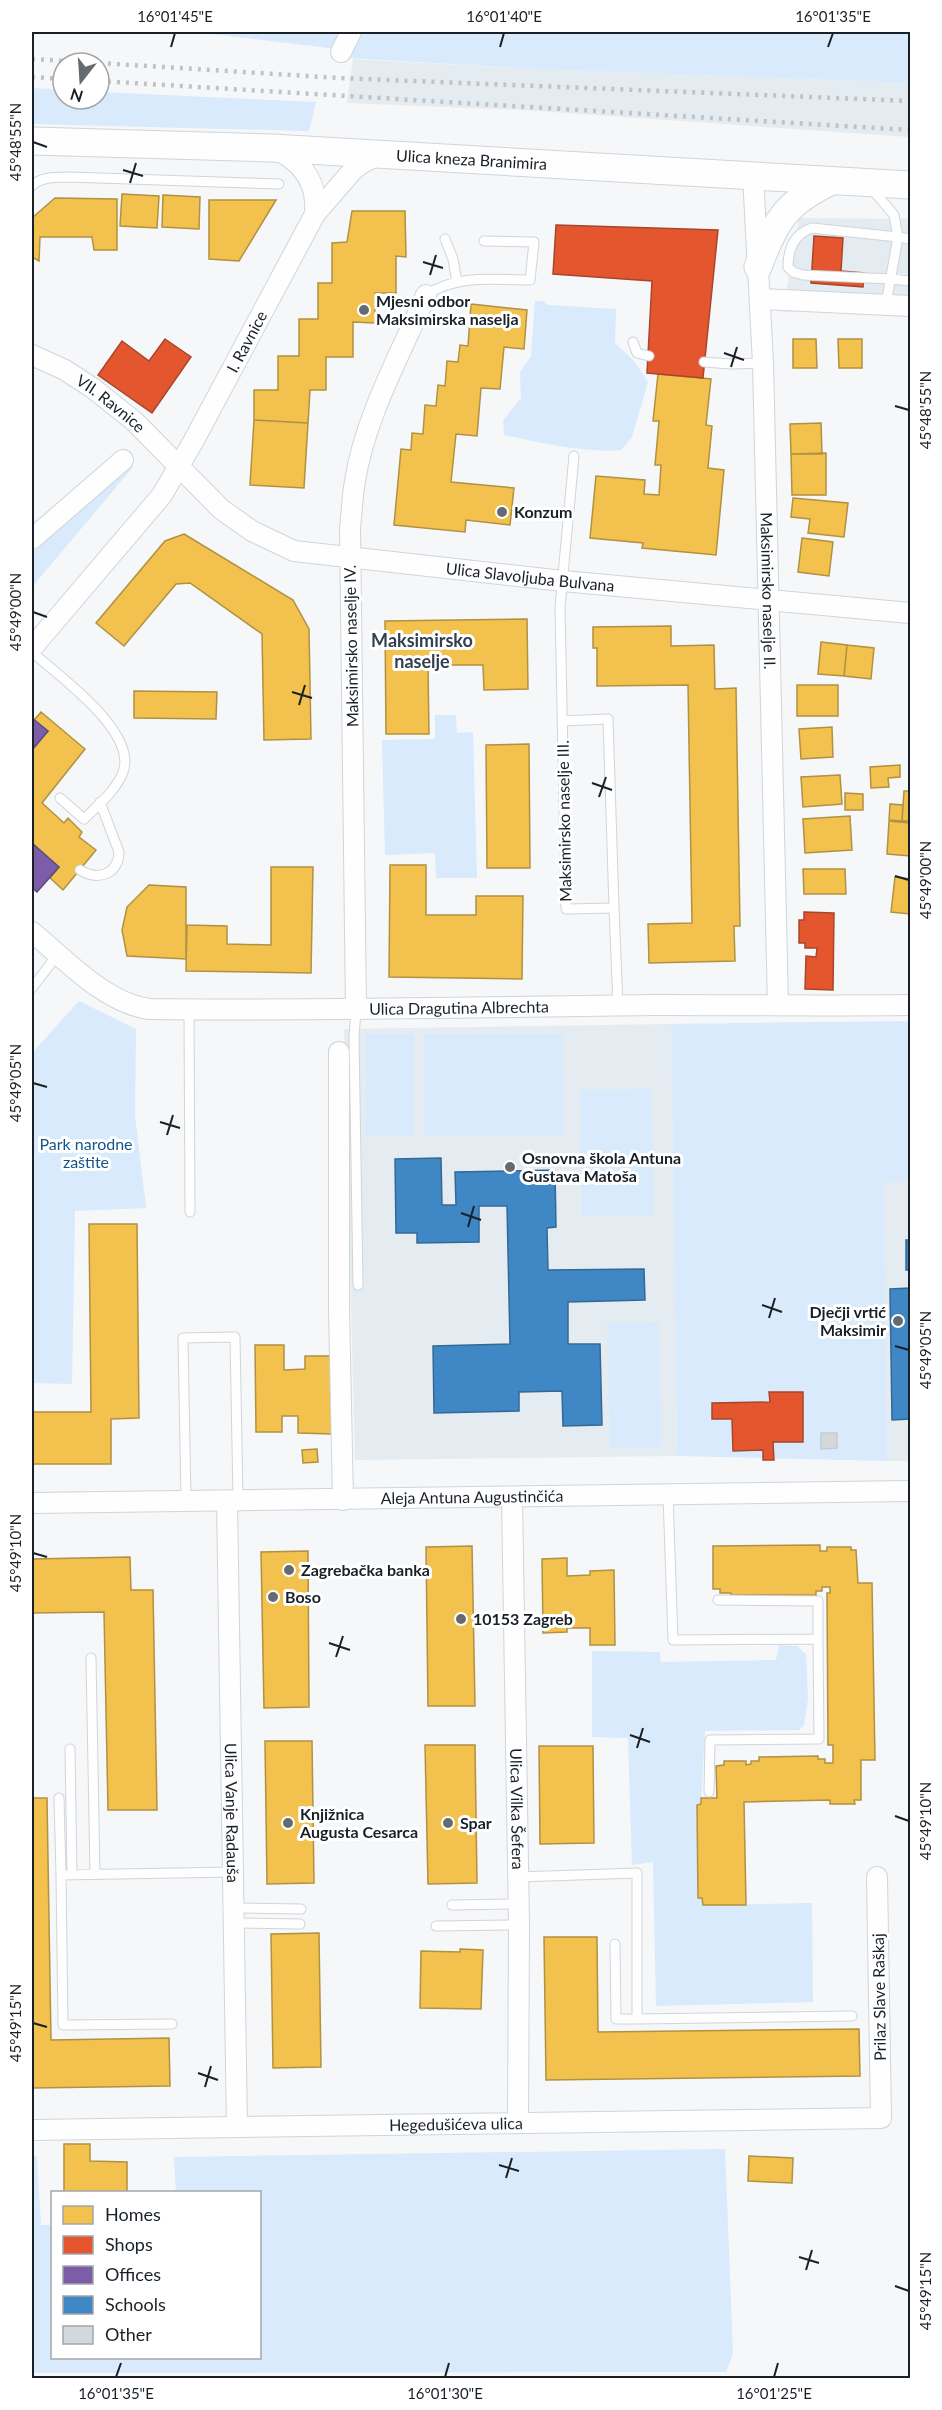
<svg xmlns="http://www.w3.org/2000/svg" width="942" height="2410" font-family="Lato,sans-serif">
<rect width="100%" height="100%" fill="#f5f7f9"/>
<path fill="#e4ebf1" d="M353,59L535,69L910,83V137L524,110L347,103Z
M799,218L910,219V314L861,308L783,312Z
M671,1024L677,1456L355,1460L344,1029Z
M884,1181H910V1461H887Z"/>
<path fill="#d8eafc" d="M195,32H344L337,49Z
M357,32H910V83L535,69L348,58Z
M32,88L63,90V99H99V92L316,102L309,131L32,124Z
M535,301H542L548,305L616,309L615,343L635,362L648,382L632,437L621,450C582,453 542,443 504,435L503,421L521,398L520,372L531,356Z
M129,463L133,467L32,587V545Z
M435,715H456L457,733L473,732L477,878H436L435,853L385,855L382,740L435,739Z
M79,1001L136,1029L135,1115L146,1208L75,1211L72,1384L32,1383V1053Z
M910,1021V1181L884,1182L887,1461L677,1456L671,1024Z
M366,1034H414V1136H366Z
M424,1034H563L564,1135L424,1136Z
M651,1089L654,1215L582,1216L580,1090Z
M659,1322L661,1447H610L607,1323Z
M779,1645L797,1646L806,1654L808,1699L804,1725L799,1730L705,1731L701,1804L697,1805L698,1897L702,1898L703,1905L812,1903L813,2002L656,2006L653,1862L632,1865L628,1738L592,1737V1651L660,1652L661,1662L776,1660Z
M725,2149L733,2354L726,2372L32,2373V2156H37L41,2225H52V2358H260V2192H176L174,2157Z"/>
<path fill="#f2c14e" stroke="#b19142" stroke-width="1.5" d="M122,194L159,196L157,228L120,226Z
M163,195L200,197L199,229L162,227Z
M55,198L117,199V250H94L92,237H40L39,261L32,257V218Z
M209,200H276L239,261L209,259Z
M352,211H405L406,257L396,256V293H375V323L353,322V357H326V390H310L308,423L254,420V390H278V356H299V319H318V283H332V243L347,242Z
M471,304L527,310L524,349L504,347L500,389L481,388L477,436L456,434L451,482L514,488L510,525L466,520L465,532L394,525L401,449L411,450L412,433L423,434L425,405L436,406L438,385L445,386L447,361L458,362L460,345L468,346Z
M793,339H816L817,368H793Z
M838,339H862V368H839Z
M658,374L711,379L706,425L712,426L708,468L724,470L716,555L642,548L643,543L590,538L596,476L645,480L644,494L659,495L661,465H655L659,421H653Z
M254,420L308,423L304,488L250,485Z
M821,423L822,454H791L790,424Z
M826,453V495H792L791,454Z
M793,498L848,503L844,537L808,533L810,519L791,517Z
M184,534L293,600L309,629L311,739L264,740L262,634L190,583L176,584L124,646L96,623L165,541Z
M802,538L833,542L829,576L798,572Z
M527,619L528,689L484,690L483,665H428L429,734H386L385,621Z
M671,626V646L714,645L715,689L736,688L740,926H734L735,961L649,963L648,924L692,923L688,685L597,686V648H593V627Z
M821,642L847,645L844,676L818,674Z
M847,645L874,648L871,679L844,676Z
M797,685H838V716H797Z
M134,691L217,692L216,719L134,718Z
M41,712L85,749L42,803L64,823L68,818L82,832L79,837L96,850L63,890L50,878L59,867L32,843V750L48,731L34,720Z
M832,727L833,757L801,759L799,729Z
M529,744L530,868H487L486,745Z
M900,765V777L888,778L889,787L871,788L870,767Z
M840,775L842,804L803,807L801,777Z
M904,791H910V821H902Z
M845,793L863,794V810H845Z
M890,804L903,805L902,821L889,820Z
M850,816L852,850L805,853L803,819Z
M889,821L910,823V856L887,854Z
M390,865H426V915H476V896H523L522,979L389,977Z
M271,867H313L311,973L186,971L187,925L227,926V944L271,945Z
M803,869H845L846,894H804Z
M895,877L910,879V914L891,912Z
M149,885L186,887V959L127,956L122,930L127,907Z
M89,1224H137L139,1418L111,1419V1464H32V1412H91Z
M255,1345H284V1370L305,1369V1356H330L333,1434L298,1433V1416H282V1432H256Z
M317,1449L318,1462L303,1463L302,1450Z
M820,1545V1551H827V1547H851V1550H856L858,1583H872L875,1760H861V1800H854L855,1804H830V1800L744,1802L746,1905H703L702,1898H698L697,1805L701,1804V1798H717L716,1766L724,1765V1761H746V1765L751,1764V1761H759V1757L818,1756V1759H825V1763H833V1745H828L827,1593H830V1587H822V1591H816V1595H731V1593H720V1589H713V1546Z
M472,1546L475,1706H428L426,1547Z
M308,1551L309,1707L264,1708L261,1552Z
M130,1557L131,1590H153L157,1810H108L104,1612L32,1613V1559Z
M567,1558V1576L590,1575V1571L614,1570L615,1645H590V1628H567V1632L543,1633L542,1559Z
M265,1741H312L314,1883L267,1884Z
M425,1745H475L477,1883L428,1884Z
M539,1746H593L594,1843L540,1844Z
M32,1798H47L51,2040L169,2038L170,2086L32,2088Z
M319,1933L321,2067L273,2068L271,1934Z
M544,1937H597L598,2032L859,2029L860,2076L546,2080Z
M460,1949L483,1950L481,2009L420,2008L421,1951L460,1952Z
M64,2144H90V2161L127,2162V2192H64Z
M749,2156L793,2158L792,2183L748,2181Z"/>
<path fill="#e4572e" stroke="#a7462c" stroke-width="1.5" d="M556,225L718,230L703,378L647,373L652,281L553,274Z
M814,236L843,238L841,271L864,273L863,287L811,283Z
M165,339L191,357L152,413L98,375L122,341L149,361Z
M804,912L834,913L833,990L805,989L806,956L816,957L817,948H805V943H799V920H804Z
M769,1392H803V1442H773L774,1460H763V1450L733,1451L732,1419H712V1403L770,1402Z"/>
<path fill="#7b5ea7" stroke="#5e4b81" stroke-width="1.5" d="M32,718L48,731L32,750Z
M32,843L59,867L37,892L32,888Z"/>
<path fill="#3f88c5" stroke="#346996" stroke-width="1.5" d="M441,1158L442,1205H456L455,1172L555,1170L556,1227L547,1228L548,1270L644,1269L645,1300L568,1302V1344H600L602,1425L563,1426L562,1391L519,1392V1411L434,1413L433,1346L510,1344L507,1206H479V1242L417,1243V1233H396L395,1159Z
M906,1240H910V1270H906Z
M910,1288V1419L892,1420L890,1289Z"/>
<path fill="#d3d8dd" stroke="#c5cace" stroke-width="1.5" d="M821,1433H837V1448L821,1449Z"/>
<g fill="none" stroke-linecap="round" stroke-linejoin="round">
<defs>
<path id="lane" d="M32,186C41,176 56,178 69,177L279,184
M872,189L894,215L898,237L910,239
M445,239L453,259L457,282
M426,295C458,274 493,280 530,280L534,242L484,241
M886,304L898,237L812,228C794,234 788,249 788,267L793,272L803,275L891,279L910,281
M633,342L637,353L649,356
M704,362L731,364L763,363
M574,456L560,607L566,909L614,908L618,1006
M32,652C59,676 138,732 123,772C116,791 98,805 84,819L60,798
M562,721L608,719L614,908
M80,870C98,881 118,875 119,852L100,802
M32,988L58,954
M189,1009L190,1212
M356,1010L354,1037L358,1285
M668,1495L673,1640L818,1639L819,1739L710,1740L709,1792
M186,1501L183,1338L235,1337L238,1500
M718,1600L818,1601V1639
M91,1658L95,1874
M70,1749L72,1874
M59,1798L61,1875L233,1872
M61,1875L63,2025L172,2024
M518,1877L637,1873V2019L852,2016
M452,1905L518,1904
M233,1908L301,1909
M234,1923L300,1924
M436,1926L519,1925
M615,1944L616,2019H637"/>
<g id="street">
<path d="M341,52L351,32"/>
<path d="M275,149C303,162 318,183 315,214"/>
<path id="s1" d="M753,175L763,363L778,1005"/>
<path d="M760,299L910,306"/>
<path id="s2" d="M32,355L65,370L94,389L134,421L221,509L252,531L294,551L563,581L910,613"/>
<path d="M32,539L123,460"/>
<path id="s3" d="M32,648L162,495L193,442L315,214L353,170L362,163L379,155"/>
<path id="s4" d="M32,932C65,959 105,1003 149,1009C317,1011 484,1007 652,1005C738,1005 824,1006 910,1005"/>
<path d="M356,1010L350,528C352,512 352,497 355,481C365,417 400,355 426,295"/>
<path d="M339,1052V1309L343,1500"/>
<path id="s5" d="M512,1497L519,1925L518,2122"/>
<path id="s6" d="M227,1501L237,2127"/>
<path id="s7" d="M32,1503L910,1491"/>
<path id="s8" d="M32,2130L881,2118L877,1877"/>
</g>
<g id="secondary">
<path id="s9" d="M32,141L272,148L910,185"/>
<path d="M758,267C775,221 786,202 832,181"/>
</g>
</defs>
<use href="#lane" stroke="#d0d5da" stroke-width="11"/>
<use href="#street" stroke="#d0d5da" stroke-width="22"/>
<use href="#secondary" stroke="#d0d5da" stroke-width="29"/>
<use href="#lane" stroke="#fefefe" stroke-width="9"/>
<use href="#street" stroke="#fefefe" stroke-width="20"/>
<use href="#secondary" stroke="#fefefe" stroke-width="27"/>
<path stroke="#c2c2c3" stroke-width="4.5" stroke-dasharray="3 6" stroke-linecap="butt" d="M32,59L97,63
M99,63L339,78L910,101
M32,77L63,79
M99,81L910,130"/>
</g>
<path fill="none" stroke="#192027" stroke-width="2" d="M171,47L175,33M500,47L504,33M828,47L833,33M33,142L47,147M123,170L143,176M130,183L136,163M423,262L443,268M430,275L436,255M724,353L744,360M731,367L737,347M895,406L909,410M33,612L47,617M292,692L312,698M299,705L305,685M592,783L612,790M599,797L606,777M895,876L909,880M33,1083L47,1087M160,1122L180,1128M167,1135L173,1115M461,1213L481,1220M468,1227L474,1206M762,1305L782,1312M769,1318L775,1298M895,1346L909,1350M33,1553L47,1557M329,1643L350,1650M336,1657L343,1636M630,1735L650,1742M637,1748L643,1728M895,1816L909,1821M33,2023L47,2027M198,2073L218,2080M205,2087L211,2066M499,2165L519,2171M506,2178L512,2158M799,2257L819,2263M806,2270L812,2250M895,2286L909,2291M116,2377L121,2363M445,2377L449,2363M774,2377L778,2363"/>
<g fill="#666b70" stroke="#fff" stroke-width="2">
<circle cx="364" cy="310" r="6"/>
<circle cx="502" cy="512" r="6"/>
<circle cx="510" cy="1167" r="6"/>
<circle cx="898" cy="1321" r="6"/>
<circle cx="289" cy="1570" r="6"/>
<circle cx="273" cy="1597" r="6"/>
<circle cx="461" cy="1619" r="6"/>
<circle cx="288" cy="1823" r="6"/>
<circle cx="448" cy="1823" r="6"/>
</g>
<g text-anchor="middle" stroke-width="6" stroke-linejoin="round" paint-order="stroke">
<g font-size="16" fill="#192027" stroke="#fff">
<text dy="6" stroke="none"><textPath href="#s9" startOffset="440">Ulica kneza Branimira</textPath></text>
<text dy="6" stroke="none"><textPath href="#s3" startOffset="376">I. Ravnice</textPath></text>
<text dy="6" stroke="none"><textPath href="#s2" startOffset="93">VII. Ravnice</textPath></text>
<text dy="6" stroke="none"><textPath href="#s2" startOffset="568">Ulica Slavoljuba Bulvana</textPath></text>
<text dy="6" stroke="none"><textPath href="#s1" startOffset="416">Maksimirsko naselje II.</textPath></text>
<text transform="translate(351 646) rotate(-91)" y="6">Maksimirsko naselje IV.</text>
<text transform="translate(564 821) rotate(-91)" y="6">Maksimirsko naselje III.</text>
<text dy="6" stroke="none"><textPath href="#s4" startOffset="452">Ulica Dragutina Albrechta</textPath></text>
<text dy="6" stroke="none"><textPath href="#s7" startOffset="440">Aleja Antuna Augustinčića</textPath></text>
<text dy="6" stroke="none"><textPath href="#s5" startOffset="312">Ulica Vilka Šefera</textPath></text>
<text dy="6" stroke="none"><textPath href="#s6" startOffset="312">Ulica Vanje Radauša</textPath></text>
<text transform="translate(879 1997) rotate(-91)" y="6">Prilaz Slave Raškaj</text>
<text dy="6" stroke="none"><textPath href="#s8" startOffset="424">Hegedušićeva ulica</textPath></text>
</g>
<g font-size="16" font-weight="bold" fill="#192027" stroke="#fff" text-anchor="start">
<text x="376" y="307">Mjesni odbor<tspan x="376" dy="18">Maksimirska naselja</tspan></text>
<text x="514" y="518">Konzum</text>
<text x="522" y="1164">Osnovna škola Antuna<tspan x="522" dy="18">Gustava Matoša</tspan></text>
<text x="886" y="1318" text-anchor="end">Dječji vrtić<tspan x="886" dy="18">Maksimir</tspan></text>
<text x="301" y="1576">Zagrebačka banka</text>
<text x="285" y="1603">Boso</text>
<text x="473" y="1625">10153 Zagreb</text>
<text x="300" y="1820">Knjižnica<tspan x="300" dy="18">Augusta Cesarca</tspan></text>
<text x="460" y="1829">Spar</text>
</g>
<g font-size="16" fill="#13558a" stroke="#fff">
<text x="86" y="1150">Park narodne<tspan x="86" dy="18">zaštite</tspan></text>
</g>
<g font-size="18" font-weight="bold" fill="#30404f" stroke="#fff">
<text x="422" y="647">Maksimirsko<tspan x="422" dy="21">naselje</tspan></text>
</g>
</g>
<rect width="942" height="2410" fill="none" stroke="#ffffff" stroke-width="66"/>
<rect x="51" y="2191" width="210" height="168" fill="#ffffff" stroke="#a3a6a9" stroke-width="1.5"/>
<rect x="63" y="2206" width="30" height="18" fill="#f2c14e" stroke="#a3a6a9" stroke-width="1.5"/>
<text x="105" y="2221" font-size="18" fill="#192027">Homes</text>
<rect x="63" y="2236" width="30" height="18" fill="#e4572e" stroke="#a3a6a9" stroke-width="1.5"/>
<text x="105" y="2251" font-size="18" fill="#192027">Shops</text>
<rect x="63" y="2266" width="30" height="18" fill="#7b5ea7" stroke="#a3a6a9" stroke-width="1.5"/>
<text x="105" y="2281" font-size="18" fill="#192027">Offices</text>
<rect x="63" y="2296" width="30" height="18" fill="#3f88c5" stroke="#a3a6a9" stroke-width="1.5"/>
<text x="105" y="2311" font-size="18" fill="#192027">Schools</text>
<rect x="63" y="2326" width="30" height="18" fill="#d3d8dd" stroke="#a3a6a9" stroke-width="1.5"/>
<text x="105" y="2341" font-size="18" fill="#192027">Other</text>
<g transform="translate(81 81) rotate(197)"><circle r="28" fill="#ffffff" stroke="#a3a6a9" stroke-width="1.5"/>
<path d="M0-4.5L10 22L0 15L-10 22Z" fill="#666b70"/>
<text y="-9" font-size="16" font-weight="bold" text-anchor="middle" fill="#192027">N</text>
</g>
<rect x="33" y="33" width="876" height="2344" fill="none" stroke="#192027" stroke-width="2"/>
<g font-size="15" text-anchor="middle" fill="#192027">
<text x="175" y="22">16°01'45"E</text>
<text x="504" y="22">16°01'40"E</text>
<text x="833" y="22">16°01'35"E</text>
<text transform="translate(16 142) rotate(-90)" y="5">45°48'55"N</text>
<text transform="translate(926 410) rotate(-90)" y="5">45°48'55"N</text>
<text transform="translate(16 612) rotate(-90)" y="5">45°49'00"N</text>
<text transform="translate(926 880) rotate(-90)" y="5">45°49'00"N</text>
<text transform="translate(16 1083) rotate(-90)" y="5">45°49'05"N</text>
<text transform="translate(926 1350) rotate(-90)" y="5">45°49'05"N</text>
<text transform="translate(16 1553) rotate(-90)" y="5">45°49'10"N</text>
<text transform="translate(926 1821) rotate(-90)" y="5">45°49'10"N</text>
<text transform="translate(16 2023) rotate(-90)" y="5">45°49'15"N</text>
<text transform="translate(926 2291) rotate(-90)" y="5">45°49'15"N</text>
<text x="116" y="2399">16°01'35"E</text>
<text x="445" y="2399">16°01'30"E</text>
<text x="774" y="2399">16°01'25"E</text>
</g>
</svg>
